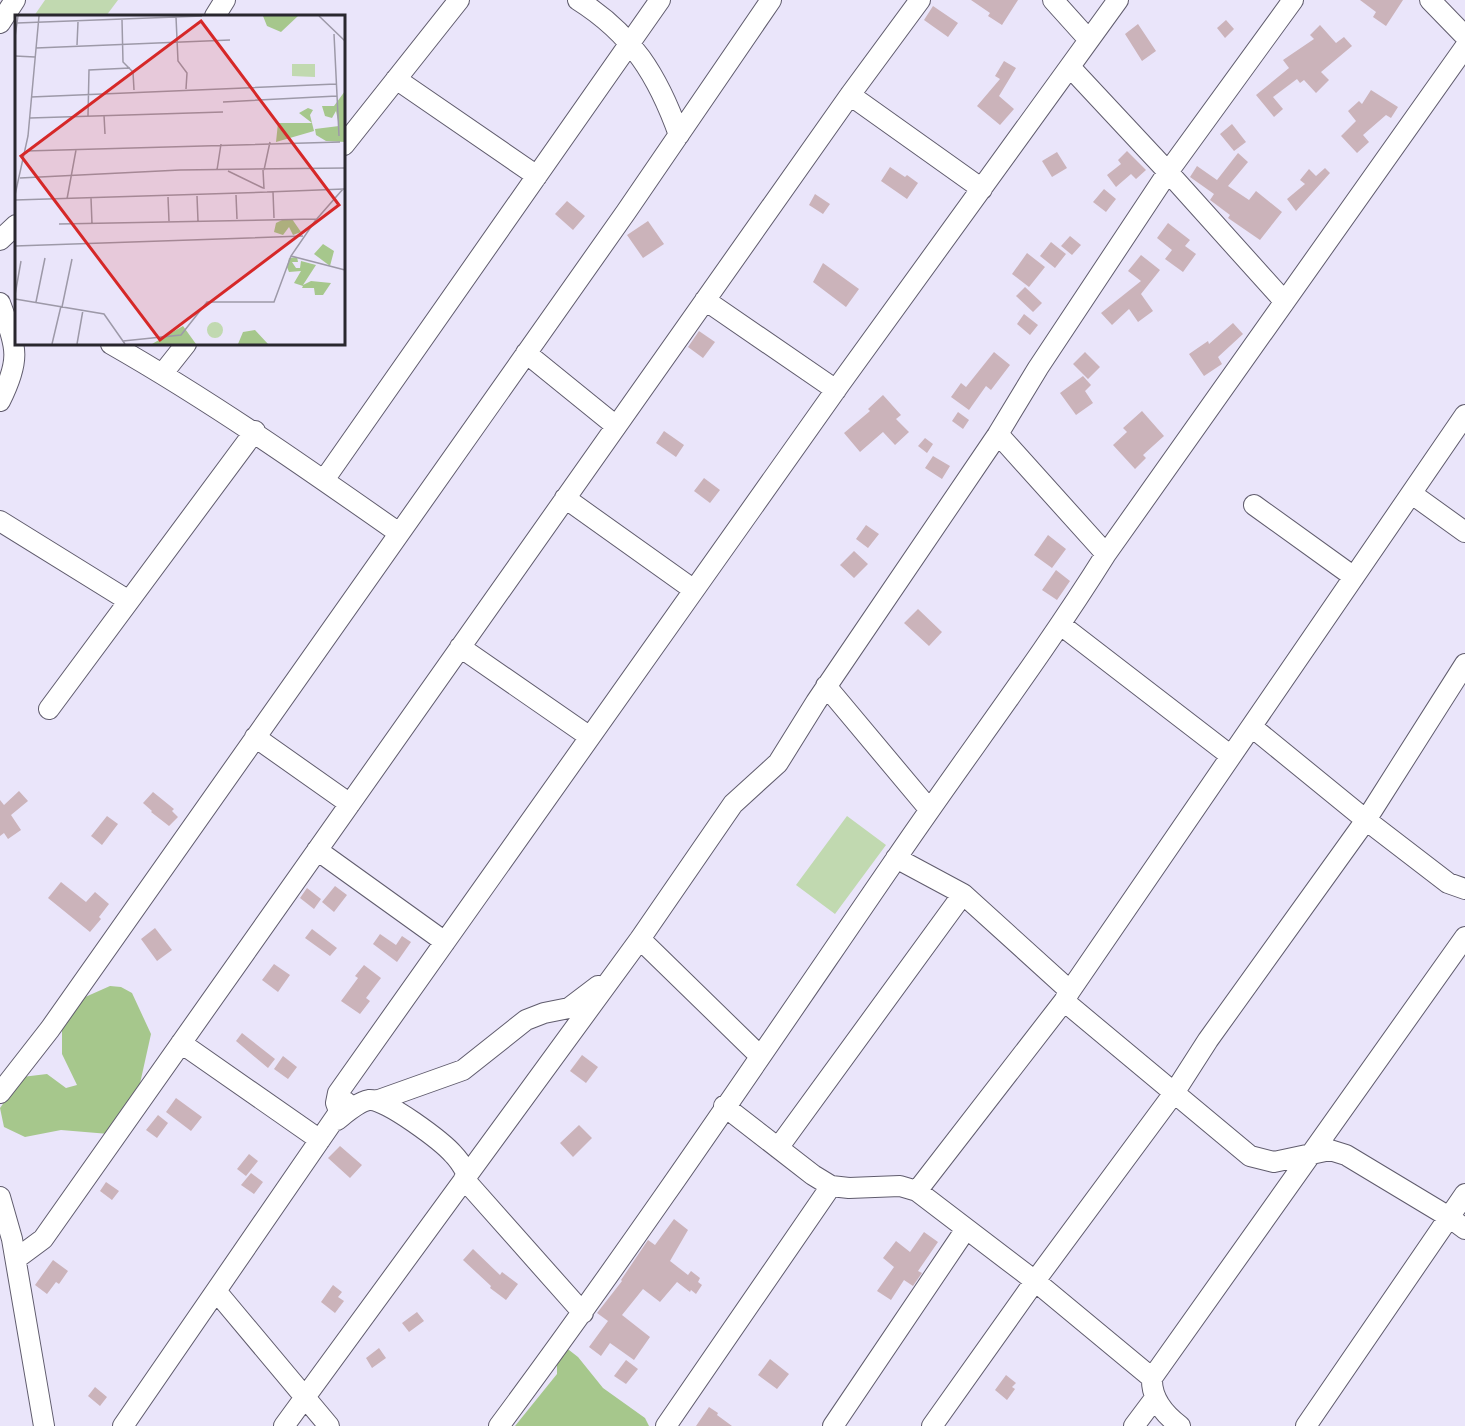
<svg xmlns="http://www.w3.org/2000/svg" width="1465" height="1426" font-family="'Exo 2',sans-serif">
<rect width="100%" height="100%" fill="#eae5fa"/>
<path fill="#c1d9b0" d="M45,0H118L106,16H34Z
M847,816L886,845L835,914L796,885Z"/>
<path fill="#a6c78c" d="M110,986L121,987L132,993L151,1034L139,1088L109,1134L61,1130L25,1137L4,1127L0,1108L22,1077L47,1074L66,1088L77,1085L62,1054V1029L83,998Z
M560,1343L578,1357L603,1388L645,1418L649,1426H515L557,1374V1344Z"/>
<path fill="#cbb3ba" d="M971,0H1018L1002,25L988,16L990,13Z
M1360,0H1403L1386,26L1373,17L1376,12Z
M933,6L958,23L948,37L924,20Z
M1226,20L1234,29L1225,38L1217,28Z
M1138,24L1156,51L1142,61L1125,34Z
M1320,25L1336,43L1344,37L1352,46L1321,72L1329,80L1316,93L1304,80L1300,83L1297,79L1273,97L1283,109L1274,117L1256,95L1289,68L1283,60L1314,39L1310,35Z
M1004,61L1016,68L999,96L1014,109L1000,125L977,106L1000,79L995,76Z
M1371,90L1398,107L1391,118L1386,115L1363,135L1369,142L1357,153L1341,136L1356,121L1348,111L1359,101L1362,104Z
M1232,124L1246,142L1234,151L1220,134Z
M1127,151L1146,170L1136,179L1131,174L1116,187L1107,175L1121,164L1118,160Z
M1057,152L1067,168L1052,177L1042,161Z
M1238,153L1248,162L1228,186L1249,200L1256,191L1282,212L1260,240L1228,218L1230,215L1210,200L1214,194L1190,177L1197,166L1217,180Z
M890,167L905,177L907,175L918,183L907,199L881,181Z
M1325,168L1330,173L1296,211L1287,199L1305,184L1300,180L1309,169L1316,176Z
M1104,189L1116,199L1106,212L1093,202Z
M815,194L830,204L823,214L809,205Z
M567,201L585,216L573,230L555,214Z
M648,221L664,244L643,258L627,235Z
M1168,223L1190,240L1185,246L1196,254L1183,272L1165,259L1172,250L1157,238Z
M1070,236L1081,245L1072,255L1061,246Z
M1051,242L1066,254L1055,268L1040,256Z
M1027,253L1045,267L1029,287L1012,274Z
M1141,255L1160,270L1141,294L1153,311L1138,322L1129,309L1112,325L1101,313L1141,281L1128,271Z
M823,263L859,289L846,307L813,282Z
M1025,287L1042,303L1033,312L1016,296Z
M1024,314L1038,325L1030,335L1017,324Z
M1233,323L1243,334L1218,357L1222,364L1204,376L1189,354L1208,341L1209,344Z
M699,331L715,342L703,358L688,347Z
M994,352L1010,365L991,390L986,386L969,410L951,397L961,383L966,387Z
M1085,352L1100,367L1088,379L1073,364Z
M1083,376L1091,385L1085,391L1093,403L1076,415L1060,393Z
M883,395L901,415L896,419L909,432L895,445L883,432L860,452L844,433L870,411L868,409Z
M1142,411L1164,436L1143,455L1146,458L1135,469L1113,445L1127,432L1123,428Z
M958,412L969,420L963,429L952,421Z
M664,431L684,445L676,457L656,443Z
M925,438L933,444L927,453L918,446Z
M933,456L950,466L942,479L925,468Z
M704,478L720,490L710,503L694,491Z
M866,525L879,534L868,548L856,539Z
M1048,535L1066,549L1052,568L1034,555Z
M854,551L868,564L854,578L840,565Z
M1056,570L1070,581L1057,600L1042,590Z
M918,609L942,632L929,646L904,623Z
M19,791L28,801L11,815L21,830L8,839L4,833L0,836V800L4,805Z
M153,792L174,809L172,811L178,817L169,826L151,812L152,811L143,803Z
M107,816L118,824L102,845L91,836Z
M61,882L86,902L95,892L109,904L99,917L101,919L90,932L48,898Z
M335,886L347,895L334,912L322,902Z
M307,888L321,899L314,909L300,898Z
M155,928L172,950L157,961L141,939Z
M312,929L337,948L330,956L305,938Z
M380,934L396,945L402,936L411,942L397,962L373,944Z
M274,964L290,975L278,992L262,980Z
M364,965L381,978L366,998L370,1001L360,1014L341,1001L358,978L355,976Z
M242,1033L275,1059L268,1068L236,1041Z
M582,1055L598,1067L586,1083L570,1071Z
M283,1056L297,1067L288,1079L274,1069Z
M176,1098L202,1117L191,1131L166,1112Z
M158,1115L168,1123L157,1138L146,1130Z
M579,1125L592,1138L573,1157L560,1143Z
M340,1146L362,1165L350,1178L328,1158Z
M249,1154L258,1161L246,1176L237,1169Z
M251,1173L263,1182L254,1194L241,1185Z
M106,1182L119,1191L112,1200L100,1191Z
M674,1219L688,1230L670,1261L688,1275L691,1271L700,1278L698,1282L702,1285L696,1294L691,1290L690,1292L677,1282L660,1302L643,1289L622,1315L650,1337L634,1360L610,1343L601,1356L589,1347L608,1321L597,1313L622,1281L621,1280L648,1240L655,1245Z
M924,1232L938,1242L918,1271L922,1273L913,1286L904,1280L891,1300L877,1291L894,1267L883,1258L896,1241L910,1252Z
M473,1249L500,1275L502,1272L518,1284L506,1300L490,1288L491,1286L463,1260Z
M53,1260L68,1271L59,1284L56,1282L47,1294L35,1285Z
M333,1285L342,1292L338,1297L344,1301L335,1313L321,1302Z
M417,1312L424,1321L409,1332L402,1323Z
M379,1348L386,1358L372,1368L366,1358Z
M770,1359L789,1374L777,1389L758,1375Z
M626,1360L638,1369L626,1384L614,1376Z
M1006,1375L1016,1383L1012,1387L1015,1389L1007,1400L995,1390Z
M95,1387L107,1397L100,1406L88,1396Z
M709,1407L718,1413L717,1415L732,1426H696Z"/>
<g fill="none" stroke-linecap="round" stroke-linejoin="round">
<defs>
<path id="minor" d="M578,0C632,34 658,76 679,135
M1053,0L1089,40
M1430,0L1465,36
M215,16L225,0
M0,23L15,0
M1070,67L1168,172L1284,301
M396,79L537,176
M850,95L982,189
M344,145L459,0
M0,240L16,225
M705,300L836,390
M0,303C16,347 22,357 0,401
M111,344C211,401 305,467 399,533
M526,353L616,426
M163,373L186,344
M998,434L1106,554
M324,480L660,0
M1412,494L1465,532
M565,498L694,590
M1254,505L1354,577
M0,521L129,601
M1061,625L1231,756
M460,647L590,737
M826,686L929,809
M49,709L255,431
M1252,727L1366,820L1448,883L1465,889
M255,737L350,804
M317,850L445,942
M896,858L963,894L1070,991
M640,939L760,1056
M1064,1001L1250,1156L1274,1162L1330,1150L1346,1155L1449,1217L1465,1229
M181,1043L320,1140
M0,1093L50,1029L626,212L771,0
M376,1101L463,1070L526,1020L544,1013L569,1008L598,986
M724,1106L813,1175L831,1186L849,1188L900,1186L917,1191L1035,1281L1152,1378C1151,1399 1164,1414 1180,1426
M339,1111L336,1103L338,1093L840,384L1118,0
M337,1120C346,1113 358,1102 369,1100C385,1098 443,1142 454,1155C460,1161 463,1167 467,1174
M778,1148L963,894
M464,1179L583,1313
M917,1191L1064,1001L1070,991L1465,415
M0,1197L12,1239L44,1426
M16,1259L43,1239L850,95L920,0
M216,1291L329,1426
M1152,1378L1465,937
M123,1426L346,1102
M284,1426L640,939L733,804L778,763L816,702L998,434L1038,368L1168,172L1293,0
M499,1426C635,1243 762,1054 891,866C962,761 1039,661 1106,554L1465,47
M666,1426L831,1186
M833,1426L966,1229
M932,1426L1035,1281L1174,1093L1208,1040L1366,820L1465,664
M1134,1426L1155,1398
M1306,1426L1465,1194"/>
</defs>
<use href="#minor" stroke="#605c6d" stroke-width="22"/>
<use href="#minor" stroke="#fff" stroke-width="20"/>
</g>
<g transform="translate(15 15)">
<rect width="330" height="330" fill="#eae5fa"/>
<path d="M277,49H300V62L277,61ZM192 315a8 8 0 1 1 16 0a8 8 0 1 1-16 0Z" fill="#c1d9b0"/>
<path d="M248,1H283L266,17L252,11ZM330,76V127L311,126L301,120L300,114L324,111L321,96L317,103L310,101L307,91H319ZM293,93L298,95L295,100L299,116L261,127L263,108H297L284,98ZM269,204H277L286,217L278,220L274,212L268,220L259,217L261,208ZM308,229L319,236L315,251L299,239ZM282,242L283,247H277L281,253H285L286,246L301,250L288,270L296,266L316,268L308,280H300L299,273H287L288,271L279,268L286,256L274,257L272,252L274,243ZM168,311L181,329H137ZM240,315L253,329H223L228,317Z" fill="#a6c78c"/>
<path fill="none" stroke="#9d99a8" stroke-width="1.5" d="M304,1L330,26M161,2L163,46L172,58L171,74M107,5L108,47L118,57L119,75M2,8L187,1M319,19L324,121M0,22L3,1M62,30L63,7M21,33L215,25M0,41L20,42M16,82L321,69M208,87L322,81M89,100L90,119M73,101L74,55L115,53M15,103L208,97M11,136L325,127M202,155L206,129M248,155L249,174M249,155L255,127M213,156L248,173M5,163L165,155L330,153M328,174L300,206L276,241L330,255M252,177L329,174M258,177L259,203M0,180L13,121L24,1M221,180L222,204M182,181L183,206M153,182L154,206M76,183L77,209M52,184L61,135M0,185L253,177M44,209L302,204M0,231L288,221M0,280L6,246M0,284L89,299L110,329M21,287L30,243M47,292L57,244M108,326L166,320L192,287H259L276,241M37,329L46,291M62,329L68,295"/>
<path fill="#d62828" fill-opacity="0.15" stroke="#d62828" stroke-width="3" d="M186,6L324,190L145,325L6,141Z"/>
<rect width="330" height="330" fill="none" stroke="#29272e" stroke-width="3"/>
</g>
</svg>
